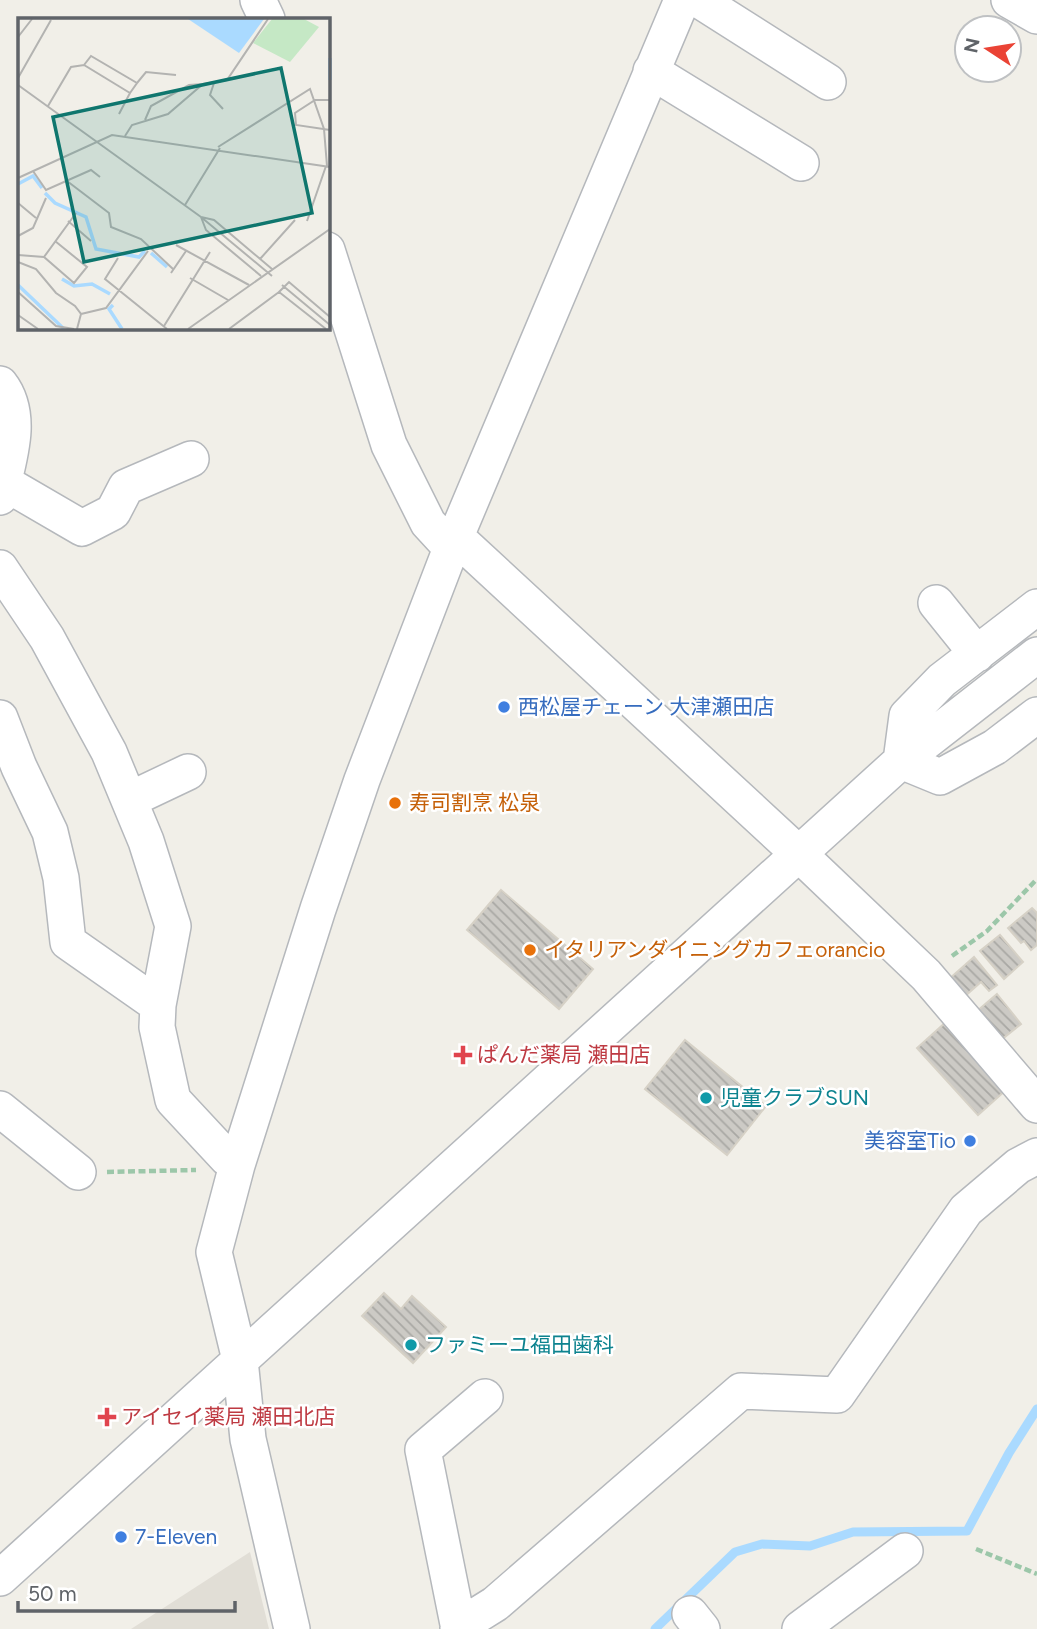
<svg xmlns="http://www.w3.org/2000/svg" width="1037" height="1629" font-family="Figtree,'Noto Sans JP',sans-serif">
<defs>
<pattern id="building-back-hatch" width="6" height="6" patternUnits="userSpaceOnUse" patternTransform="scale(1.75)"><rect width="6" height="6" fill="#cccac5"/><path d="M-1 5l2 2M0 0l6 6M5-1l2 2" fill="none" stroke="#a9a8a4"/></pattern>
</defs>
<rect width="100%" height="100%" fill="#f1efe8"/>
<path fill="#e1ded6" d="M250,1552L269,1629H131Z"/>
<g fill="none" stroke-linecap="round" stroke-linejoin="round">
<path stroke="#aadaff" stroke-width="9" d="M655,1629L735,1552L762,1544L810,1546L853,1532L967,1531L1009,1453L1037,1409"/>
</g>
<path fill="url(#building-back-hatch)" stroke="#d6d1c6" stroke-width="2" d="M501,890L593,969L559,1009L467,930Z
M1032,908L1037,913V945L1031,950L1024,941L1021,943L1008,928Z
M1000,935L1023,962L1004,979L980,951Z
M974,957L997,985L989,991L981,982L964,997L949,979Z
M997,994L1021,1024L1001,1040L977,1011Z
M946,1022L1006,1090L978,1115L917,1048Z
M685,1040L766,1106L727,1155L645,1089Z
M384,1293L401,1309L412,1296L446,1327L413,1363L362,1316Z"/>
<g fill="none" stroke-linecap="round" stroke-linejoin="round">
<defs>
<path id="minor" d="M258,0L267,19
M699,0L828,82
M1009,0L1037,16
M651,71L801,163
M327,250L389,445L428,523L451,548
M0,384C25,416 8,461 0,497
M3,482L82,528L113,512L126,487L191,459
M456,537L799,854L926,975L1037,1105
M0,568L47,638L109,752L146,841L173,926L158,1005L157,1027L173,1100L227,1158L237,1165
M936,603L977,654
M0,718L19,767L50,832L61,878L68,942L158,1005
M901,761L907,716L942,680L1037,607
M901,761L940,777L995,747L1037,715
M129,800L188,772
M0,1109L78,1172
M0,1578L901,761L1037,655
M690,1614L702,1629
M458,1627L495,1604L741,1391L837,1395L966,1210L1018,1166L1037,1156
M292,1629L248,1439L240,1360L214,1252L237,1165L318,909L362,780L451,548L682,0
M459,1629L423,1450L485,1397
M800,1629L905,1551"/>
</defs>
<use href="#minor" stroke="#b5b8bc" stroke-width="38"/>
<path stroke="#9cc7a9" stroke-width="4.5" stroke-dasharray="7 3.5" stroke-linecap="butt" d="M952,956L987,931L1037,879
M107,1172L196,1170
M976,1549L1037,1574"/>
<use href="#minor" stroke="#fff" stroke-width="35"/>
</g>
<g fill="#3f7fe0" stroke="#fff" stroke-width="2.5">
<circle cx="504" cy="707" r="7"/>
<circle cx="970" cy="1141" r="7"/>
<circle cx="121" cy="1537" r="7"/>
</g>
<g fill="#e8710a" stroke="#fff" stroke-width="2.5">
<circle cx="395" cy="803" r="7"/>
<circle cx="530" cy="950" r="7"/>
</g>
<g fill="#e0444e" stroke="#fff" stroke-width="2.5">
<path d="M459.5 1044.5h7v7h7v7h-7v7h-7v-7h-7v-7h7z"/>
<path d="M103.5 1406.5h7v7h7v7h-7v7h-7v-7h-7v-7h7z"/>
</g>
<g fill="#0f9aa8" stroke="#fff" stroke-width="2.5">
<circle cx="706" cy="1098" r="7"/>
<circle cx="411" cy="1345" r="7"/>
</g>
<g text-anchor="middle" stroke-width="5" stroke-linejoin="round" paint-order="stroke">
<g font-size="21" fill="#366cbe" stroke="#fff" text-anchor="start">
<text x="518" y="714">西松屋チェーン 大津瀬田店</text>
<text x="956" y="1148" text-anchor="end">美容室Tio</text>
<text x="135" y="1544">7-Eleven</text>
</g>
<g font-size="21" fill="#c56008" stroke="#fff" text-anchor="start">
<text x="409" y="810">寿司割烹 松泉</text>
<text x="544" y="957">イタリアンダイニングカフェorancio</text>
</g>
<g font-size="21" fill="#be3a42" stroke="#fff" text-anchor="start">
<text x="477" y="1062">ぱんだ薬局 瀬田店</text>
<text x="121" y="1424">アイセイ薬局 瀬田北店</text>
</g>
<g font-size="21" fill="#0d838f" stroke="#fff" text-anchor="start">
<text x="720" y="1105">児童クラブSUN</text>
<text x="425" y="1352">ファミーユ福田歯科</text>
</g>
</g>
<g transform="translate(18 18)">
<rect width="312" height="312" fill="#f1efe8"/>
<path d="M254,1H286L301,9L272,44L235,25Z" fill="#c5e8c5"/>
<path d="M170,1H246L221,35Z" fill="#aadaff"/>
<path fill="none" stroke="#aadaff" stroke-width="3.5" d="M312,40V62M0,166L15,158L24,170M27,175L37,185L68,199L78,231L121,239L127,233M133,235L149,249M44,261L56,268L74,266L92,276M0,267L46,311M95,287L91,291L104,311"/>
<path fill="none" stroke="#b3b3b1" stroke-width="2" d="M0,19L14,1M0,60L33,2M119,65L128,54L158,57M196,65L192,77L205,91M0,67L183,199L254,258M312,82H297L277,95L278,107L312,112M30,88L53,49L66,47L112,75L119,65L73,38L66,47M101,96L112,75M127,102L133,88L171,67L185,66M107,118L114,107L150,96L185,66L209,62L250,1M200,129L292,71L306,111L309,148M15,153L28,172L73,152L82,159M0,160L94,117L312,149M49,163L91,195L93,209L123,221L155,251M0,185L18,200M167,187L202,130M183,199L196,202L254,251M183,199L188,212L243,258M50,203L73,223M289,203L308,148M0,218L15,210L28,180M158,227L231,267M0,237L26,239L56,265L69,249L37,223M26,239L58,195M100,240L87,261L149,311M242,241L277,202M0,244L18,251L38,275L57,288L63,296L59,311M153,255L168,233M172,260L210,282M264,267L312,307M0,274L38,308L56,311M63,296L88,290L130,233M0,297L20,311M146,308L192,234M170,311L312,211M211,311L261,274M308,311L261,274L271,264L312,299"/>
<path fill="#0f766e" fill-opacity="0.15" stroke="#0f766e" stroke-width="3.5" d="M263,50L294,195L66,244L35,99Z"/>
<rect width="312" height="312" fill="none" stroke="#5f6368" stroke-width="3.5"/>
</g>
<g transform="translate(988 49) rotate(282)"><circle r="33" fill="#ffffff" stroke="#bfc1c3" stroke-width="2"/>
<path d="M0-5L12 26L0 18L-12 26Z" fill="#ea4335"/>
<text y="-10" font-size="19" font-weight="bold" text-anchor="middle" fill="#5f6368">N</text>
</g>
<path d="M18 1601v10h217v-10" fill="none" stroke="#5f6368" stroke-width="3.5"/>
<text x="28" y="1601" font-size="21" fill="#5f6368" stroke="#ffffff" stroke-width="5" paint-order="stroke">50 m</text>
</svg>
